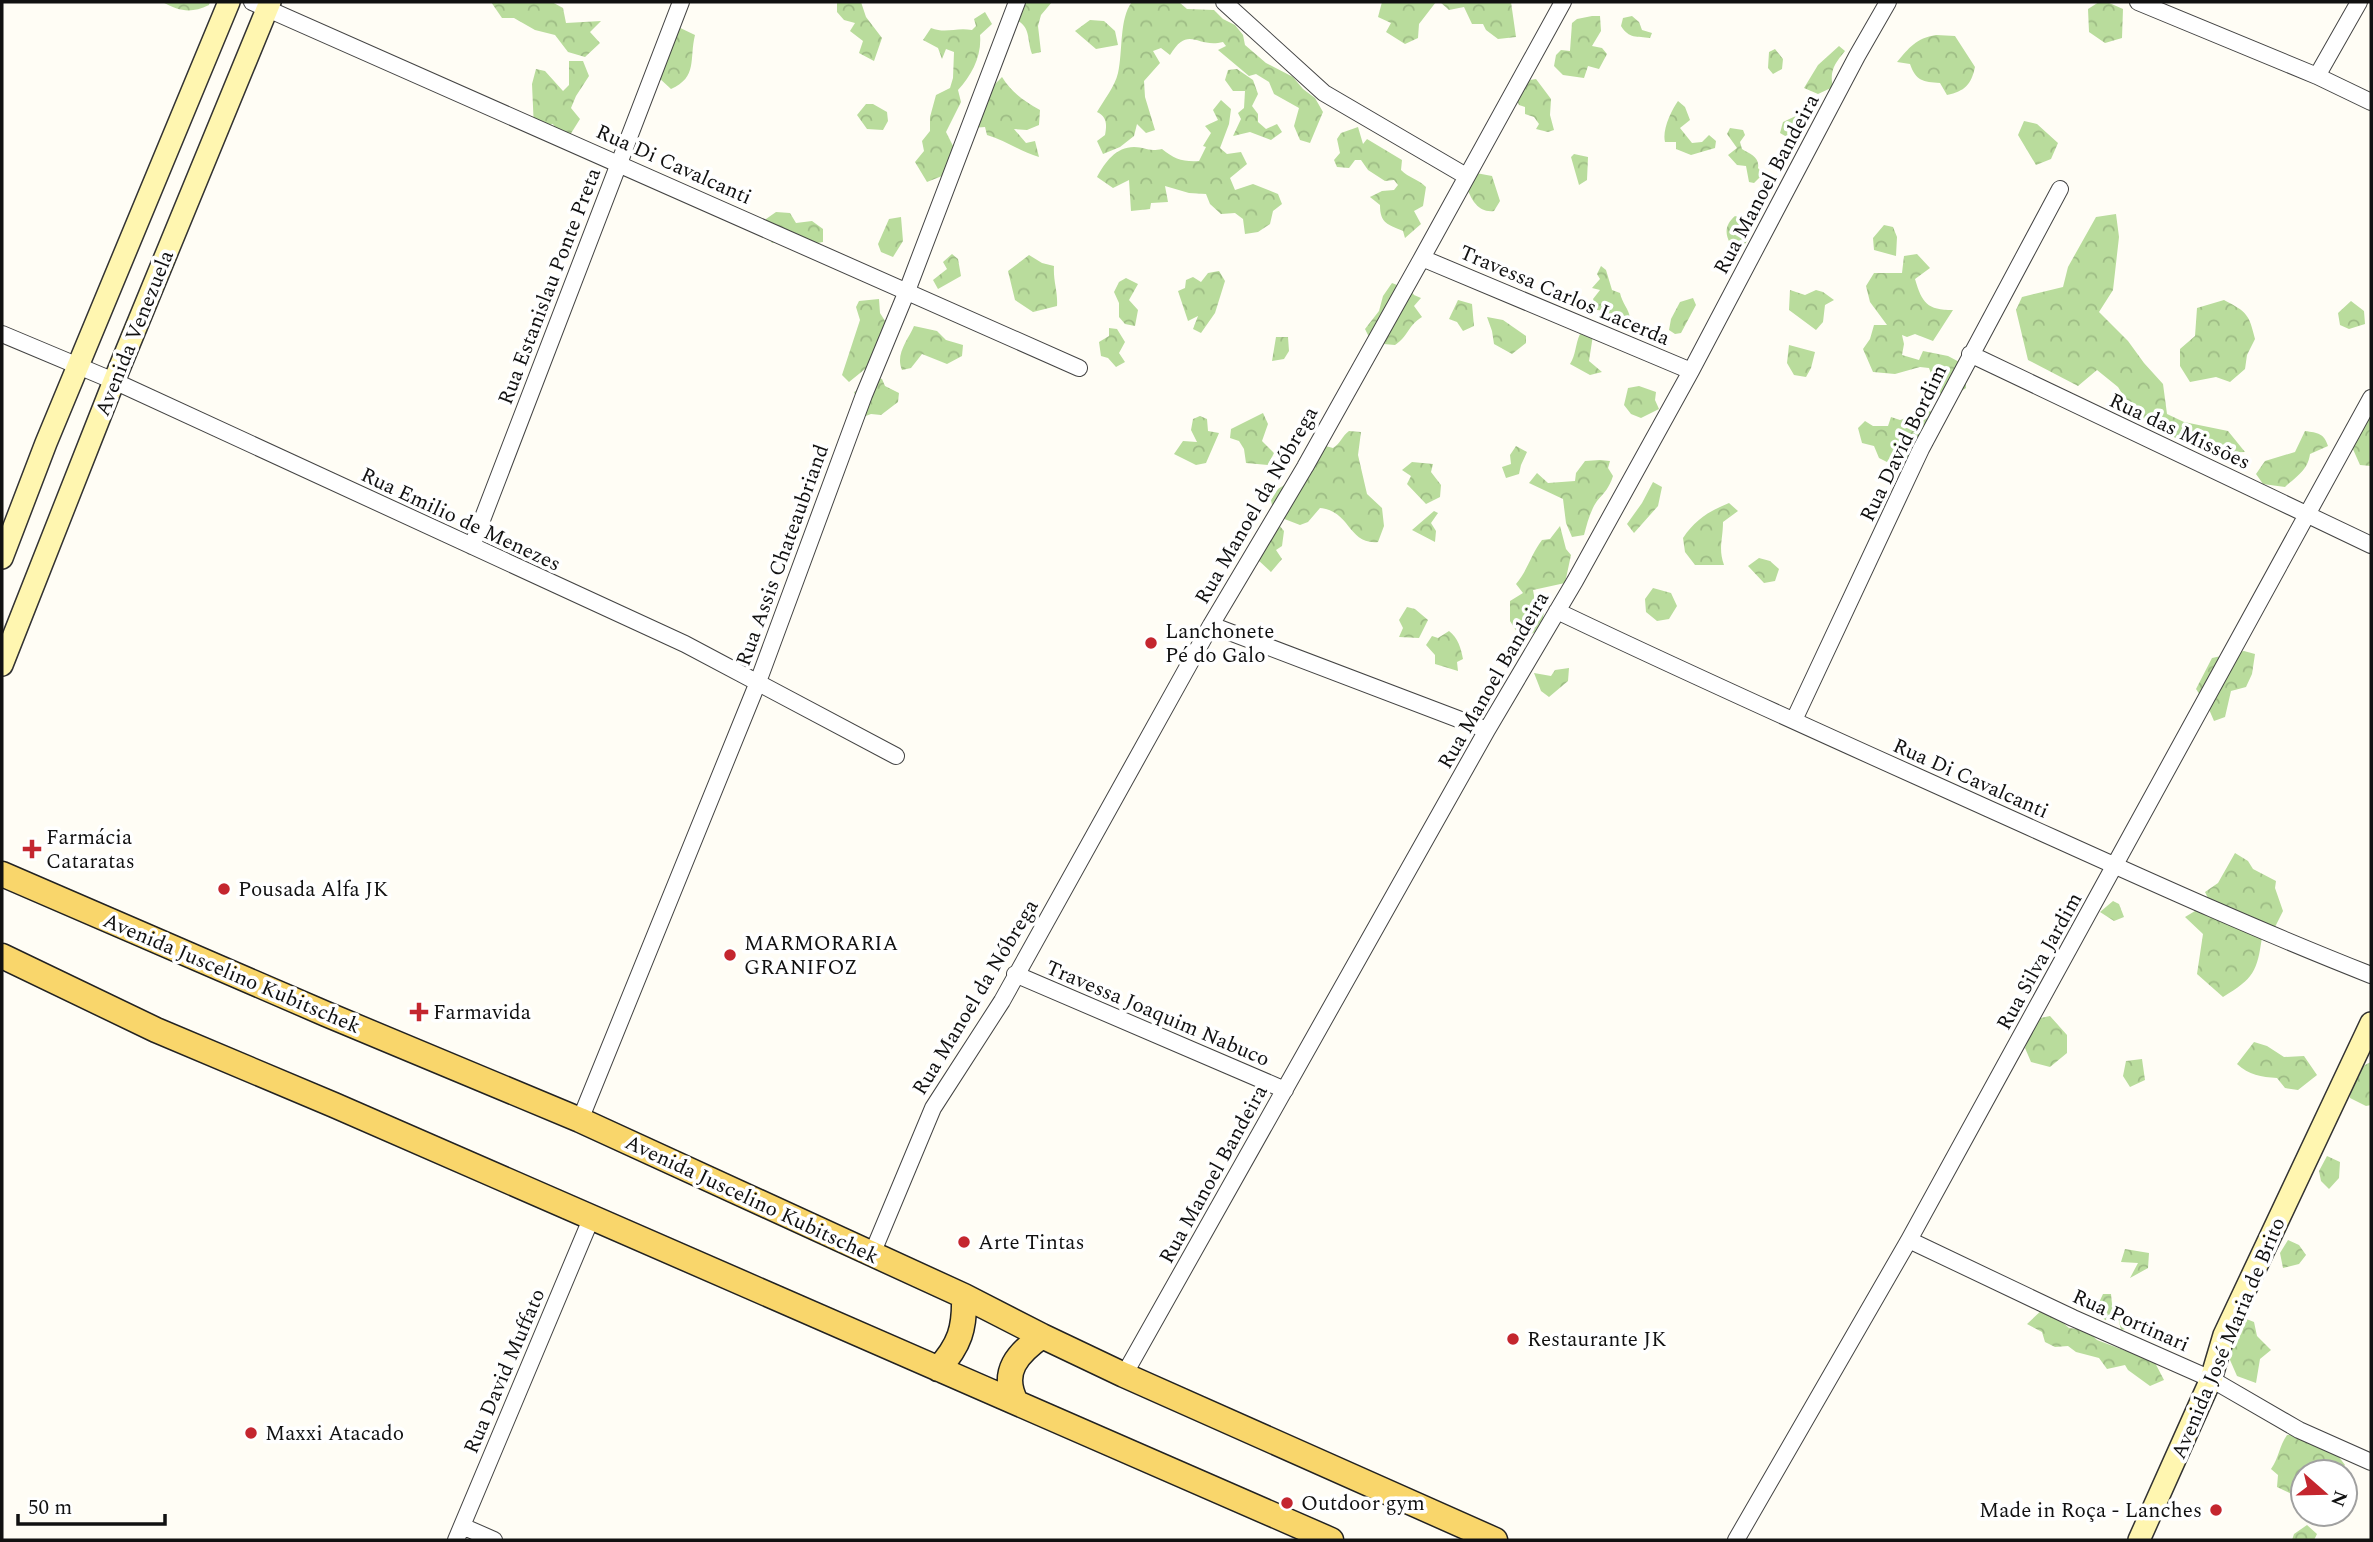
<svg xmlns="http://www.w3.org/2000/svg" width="2373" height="1542" font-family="Spectral,serif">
<defs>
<pattern id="forest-crowns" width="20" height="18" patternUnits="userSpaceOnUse" patternTransform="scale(1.75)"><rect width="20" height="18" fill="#b9dc9c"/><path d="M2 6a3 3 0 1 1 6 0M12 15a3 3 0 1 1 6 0" fill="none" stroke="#9ebc85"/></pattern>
</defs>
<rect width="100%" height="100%" fill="#fffdf5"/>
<path fill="url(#forest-crowns)" d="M162,2H210L209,5C190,14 180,11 162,2Z
M491,2H552L563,8L566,23L601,21L590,32L600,43L585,57L568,52L555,35L535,30L514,18H502Z
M837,2H861L866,17L882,38L874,61L859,53L863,41L850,31L855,23L844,20L837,12Z
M1021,2H1052L1041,15L1038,26L1041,52L1032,54C1026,37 1032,27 1013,18Z
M1132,2H1179L1187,9L1214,10L1223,19L1235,25L1243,35L1245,45L1266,63L1293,77L1303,89L1315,98L1323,112L1310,143L1300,140L1294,126L1299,108L1274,94L1269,82L1256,74L1249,76L1218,50L1226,46L1223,42C1197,49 1189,24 1170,55L1161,48L1153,51L1160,63L1144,81L1145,97L1155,130L1146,133L1137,124L1134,136L1120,147L1103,154L1097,141L1105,135C1107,124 1107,117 1097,112C1104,100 1115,86 1118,73C1123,52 1119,18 1132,2Z
M1382,2H1436L1419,24L1418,38L1405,44L1386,32L1391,23L1378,17Z
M1440,2H1511L1516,37L1498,39L1486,30L1483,24H1472L1464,7L1449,10Z
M2099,2H2107L2123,9L2122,38L2105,43L2089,32L2088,9Z
M985,12L992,24L980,35C982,55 972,75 958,90L961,102L946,132L957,154L947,174L927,182L915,162L924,151L922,141L930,131V117L936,95L950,88L953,78L954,52L946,49L942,59L938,48L923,40L931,28C947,34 955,27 972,30L976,26L974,19Z
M1592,16H1600L1601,31L1592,46L1602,48L1607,54L1599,69L1588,66L1584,78L1563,75L1554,66L1556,55L1561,50L1570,51L1572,23L1577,19Z
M1632,16L1639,22L1642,30L1652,33L1650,38C1637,36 1629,39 1621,26L1623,18Z
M1090,20L1104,21L1115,31L1118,45L1096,49L1075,31Z
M674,25L695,35C689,59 698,77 671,89L658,77Z
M1936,35L1955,36L1975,67C1971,85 1965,91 1947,95L1940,83C1923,82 1916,81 1910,64L1897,62C1909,48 1916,38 1936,35Z
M1839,46L1845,51C1835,63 1829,71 1833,87L1818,94L1804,88L1818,65Z
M1775,49L1783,59L1782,69L1773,74L1768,68L1769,52Z
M569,61H583L589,76L576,96L571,108L580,119L570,135L558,136L553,124L534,129L532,84L536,69L545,71L563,91L569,85Z
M1237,69L1253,80L1258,94L1252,106L1258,114V122L1266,129L1277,124L1282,132L1271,140L1250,132L1233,136L1241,119L1238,113L1244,108L1245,91H1233L1225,80L1228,70Z
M1002,77C1012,93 1024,101 1040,110L1039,125L1027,130L1014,129L1026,143L1035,141L1039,157C1021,152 1005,140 987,135L985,127L972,128L992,87Z
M1536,79L1551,99L1550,115L1554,130L1548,132L1536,129L1539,124L1534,117L1525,114V107L1519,105L1515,96L1524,81Z
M1221,100L1231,109L1229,124L1220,148L1227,154L1241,152L1247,164L1230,178L1235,190L1253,184L1278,194L1282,204L1273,211L1270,224L1258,232L1245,234L1243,219L1235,213L1221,214L1210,204L1206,194L1189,193L1165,186L1168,202L1151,203L1150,209L1131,211L1129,180L1113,188L1097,177C1105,162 1116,147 1134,147C1146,147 1147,152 1162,149C1174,159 1183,162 1199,161L1206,147L1203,146L1211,133L1205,126L1218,120L1213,110Z
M1678,101L1685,107L1690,120L1680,128L1692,143L1702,142L1709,135L1716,141L1715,148L1691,155L1676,149V142H1665C1662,130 1671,111 1678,101Z
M866,104H873L887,112L888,121L883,130L867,129L857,115Z
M1798,115L1802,121L1803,130L1792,140L1780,133L1783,122Z
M2024,121L2037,124L2058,143L2051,159L2036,165L2018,135Z
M1358,127L1363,144L1367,139L1402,160L1401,170C1409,178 1418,179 1426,187L1423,206L1414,211L1421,224L1405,238L1403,231C1388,224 1380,224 1380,205L1370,197L1382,191L1394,190L1398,185L1394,180L1385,181L1368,170L1361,160H1355L1349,168L1337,167L1334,160L1340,153L1337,139L1341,133Z
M1730,128L1743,130L1745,135L1740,142L1742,149C1750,154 1760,157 1758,168L1763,174L1754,183L1749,182L1746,166L1737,165L1728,155L1737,148L1727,134Z
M1574,154L1588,157L1587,180L1579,185L1571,157Z
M1476,173L1492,176L1500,201L1494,211C1479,213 1472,201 1467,188Z
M776,212L790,213L796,223L812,221L823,229V242C805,246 789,238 772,243L763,227L766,219Z
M2116,214L2119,237L2113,290L2099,312L2128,341L2144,363L2163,384L2167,414L2184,422L2228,431L2245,452L2215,453L2181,441L2136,416L2118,387L2097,370L2078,386L2028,360L2016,310L2022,297L2063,287L2068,267L2096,217Z
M1735,216L1746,220L1748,240L1743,246L1730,243C1724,232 1726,224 1735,216Z
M901,217L903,241L893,257L881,252L878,244L889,219Z
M1884,225L1893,227L1897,237L1896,256L1874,250L1873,238Z
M952,254L958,259L961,276L938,289L933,280L947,269L943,262Z
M1917,254L1930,268L1915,279C1922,303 1927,310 1953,310L1933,341L1915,334L1907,337L1902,335L1904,344L1902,355L1919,360L1923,351L1948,356L1965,365L1966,388L1946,401L1936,387L1929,368L1920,367L1895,374L1873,372L1863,349L1870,339L1874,325H1887L1870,302L1866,286L1874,273H1902L1904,256Z
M1029,255L1042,263L1054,266C1053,281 1058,291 1057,306L1033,312L1015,300L1008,271Z
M1601,266L1606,270L1612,290L1620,293C1622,303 1629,309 1630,318L1625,322L1635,327L1630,332L1624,331L1622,327L1618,326V320L1609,316L1608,311L1597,310L1593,299L1600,290L1592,288L1600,279L1597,274Z
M1219,271L1225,281L1215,313L1201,333L1193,329L1198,316L1188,321L1178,291L1185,288L1186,280L1193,277L1201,282L1208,273Z
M1126,278L1138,284L1129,300L1138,310L1135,326L1125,324L1119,317V303L1114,292L1119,282Z
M1392,283L1410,290L1414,295L1421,298L1414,306L1422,317C1407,326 1409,336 1395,345L1372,343L1365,329L1379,311L1383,296Z
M1790,290L1805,295L1816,290L1823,292L1834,300L1825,305L1823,322L1816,330L1789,310Z
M1693,298L1696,305L1681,333L1675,334L1669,330L1671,319L1680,302Z
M879,299L880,313L890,329L875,361L849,382L842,375L860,320L856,307L859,301Z
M1458,300L1472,304L1474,326L1463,331L1457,322L1449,319Z
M2224,300C2247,312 2249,314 2255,339L2247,355L2245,369L2230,382L2216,377L2190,382L2180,366V349L2195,336L2197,308Z
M2351,301L2364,311L2365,324L2349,329L2340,325L2338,313Z
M1487,317L1503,320L1526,336V343L1512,354L1494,344L1492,331Z
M914,326L937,331L946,340L963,345L962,356L947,364L922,354L911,368L902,370C895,354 908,340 914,326Z
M1109,328L1117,329L1125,342L1119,353L1125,362L1116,367L1108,358L1101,356L1099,342L1109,336Z
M1580,334L1593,335L1589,361L1602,372L1590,375L1570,364C1576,355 1575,345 1580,334Z
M1276,337H1288L1289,351L1284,359L1272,361Z
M1789,345L1815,352L1811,368L1806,377L1794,375L1787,363Z
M873,376L882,379L885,386L899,393L898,402L881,415L871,414L863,417L854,392L867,386Z
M1639,386L1656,392L1655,400L1659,409L1641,418L1631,414L1624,405L1628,388Z
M2371,404V466L2360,465L2352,447Z
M1930,410L1935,421C1923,445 1919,455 1893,465L1879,458L1874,446L1862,443L1858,428L1865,421L1873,426H1888L1891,417L1900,420Z
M1263,413L1268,424L1262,441L1274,453L1268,465L1246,463L1244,449L1239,441L1230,438L1231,429Z
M1200,416L1207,419L1208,431L1219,433L1206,463L1196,465L1174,454L1183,441L1197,442L1191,430L1193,419Z
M1349,431L1361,432L1358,455L1367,494L1382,508L1384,526L1378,542C1348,545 1351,511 1320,508L1308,522L1300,525L1274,515L1271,500L1278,489L1294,479L1318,444L1333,448C1341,443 1342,436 1349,431Z
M2305,431C2318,433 2324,433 2328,446L2310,454C2308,470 2296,477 2285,487L2263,484L2256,474L2265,461L2295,452Z
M1516,446L1527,452L1521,465L1519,474L1506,478L1502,467L1511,464L1510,455Z
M1600,460L1610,461L1608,468L1613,476C1609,488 1605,492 1597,501C1590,511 1587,524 1584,535L1572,537L1566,523L1563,499L1529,483L1537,473L1548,483L1575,481L1576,473L1585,461Z
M1412,462L1433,464L1431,472L1441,485L1440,497L1426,504L1407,484L1411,476L1402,470Z
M1653,482L1662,487L1658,506L1634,533L1627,524L1642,503Z
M1729,503L1738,511L1723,522C1723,540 1718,548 1724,565H1695L1685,552L1683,538C1695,520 1709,511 1729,503Z
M1434,511L1438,513L1431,523L1436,531L1435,542L1412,530Z
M1279,525L1284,531L1282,546L1276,550L1282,559L1271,572L1257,559L1267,548L1268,531Z
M1560,526L1566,549L1571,555L1565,583L1533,590L1535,601L1544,612L1541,629L1529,635L1517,632L1510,621V601L1523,593L1516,584C1528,570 1531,554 1542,540L1550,539Z
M1759,558L1770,561L1779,569L1775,581L1764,583L1748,566Z
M1653,588L1671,593L1677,606L1669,619L1657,621L1646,612L1645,599Z
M1407,607L1415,609L1428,620L1419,638L1399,637L1403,628L1399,620Z
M1449,631C1458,638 1461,648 1463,659L1457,662L1458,671L1435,664V655L1426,645L1432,636L1438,638Z
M2244,651L2255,654L2252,674L2246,687L2231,691L2225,717L2214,721L2208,707L2196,689L2212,658Z
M1569,668L1568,681L1549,697L1541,691L1534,673L1551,676L1555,670Z
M2235,853L2248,861L2253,869L2276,881L2275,888L2283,911L2274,929L2262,937C2257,972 2254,978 2223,997L2197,974L2203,934L2185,917L2210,902L2205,892L2218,883Z
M2113,901L2119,904L2124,917L2114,921L2100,912Z
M2050,1016L2067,1035V1053L2050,1067L2031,1062L2025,1048L2036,1019Z
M2254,1042L2267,1046L2284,1057L2304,1056L2317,1075L2298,1090L2285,1088L2277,1078C2261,1077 2249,1075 2237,1064Z
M2142,1059L2145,1080L2130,1087L2123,1076L2126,1061Z
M2371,1062V1105L2366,1106L2350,1098C2351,1082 2356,1068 2371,1062Z
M2327,1156L2340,1162L2339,1178L2329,1189L2321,1181L2319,1171Z
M2288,1240L2299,1245L2306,1255L2299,1264L2283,1268L2280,1253Z
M2125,1249L2149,1253L2148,1268L2130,1278L2138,1263L2121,1262Z
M2103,1294H2111L2112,1304L2122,1313L2134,1316L2139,1326L2121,1330L2118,1317L2105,1320L2096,1309Z
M2045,1307L2069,1328L2087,1330L2097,1340L2126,1351L2139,1349L2152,1357L2164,1380L2150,1386L2128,1370L2125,1365L2107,1369L2099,1358L2076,1352L2068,1346L2055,1347L2045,1342L2042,1332L2027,1324Z
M2244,1318L2254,1322L2257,1336L2271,1350L2260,1359L2256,1383L2237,1376L2230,1360L2226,1337Z
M2303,1434L2336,1453L2345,1465L2339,1472H2303L2302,1499L2277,1487L2278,1475L2271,1469C2279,1458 2279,1446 2287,1435Z
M2307,1525L2317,1534L2314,1540H2292L2294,1534Z"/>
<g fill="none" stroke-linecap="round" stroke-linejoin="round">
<defs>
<path id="minor" d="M252,2L1079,368
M1224,2L1324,93L1466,176
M2138,2L2317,76L2371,102
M2317,76L2359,2
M1422,258L1691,371
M2,334L114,381L685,644L896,756
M1970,354L2371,545
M472,546L681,2
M1557,611C1699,679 1843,743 1987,808C2114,865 2241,924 2371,975
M1211,625L1487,730
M1794,720L1921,449L2060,189
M1015,974L1285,1090
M580,1120L758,682L864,395L907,291L1017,2
M1909,1240L2073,1318L2211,1379L2299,1430L2371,1462
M872,1254L933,1108L1002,1001L1211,625L1305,467L1422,258L1563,2
M1124,1375L1487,730L1575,581L1691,371L1857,56L1888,2
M462,1526L494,1540
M456,1540L591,1219
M1736,1540L1909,1240L2371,398"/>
<path id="secondary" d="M2,558L46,443L229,2
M2,665L114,381L270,2
M2139,1540L2211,1379L2224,1335L2371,1023"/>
<path id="primary" d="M2,874L326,1014L580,1120L964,1296L1042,1336L1124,1375L1495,1540
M2,956L156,1030L334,1105L1331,1540
M938,1369C960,1345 965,1328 964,1296
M1016,1402C1000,1372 1018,1353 1042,1336"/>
</defs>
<use href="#minor" stroke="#444" stroke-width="18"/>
<use href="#secondary" stroke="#333" stroke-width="24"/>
<use href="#primary" stroke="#222" stroke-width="27"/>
<use href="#minor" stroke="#fff" stroke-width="16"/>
<use href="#secondary" stroke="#fff6b0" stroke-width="21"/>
<use href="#primary" stroke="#f9d66b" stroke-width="24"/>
</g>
<g fill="#c4262e" stroke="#fff" stroke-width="2.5">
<circle cx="1151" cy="643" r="7"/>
<path d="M28.5 838.5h7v7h7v7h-7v7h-7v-7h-7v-7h7z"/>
<circle cx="224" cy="889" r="7"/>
<circle cx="730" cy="955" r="7"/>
<path d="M415.5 1001.5h7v7h7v7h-7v7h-7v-7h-7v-7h7z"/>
<circle cx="964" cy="1242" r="7"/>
<circle cx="1513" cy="1339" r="7"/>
<circle cx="251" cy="1433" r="7"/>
<circle cx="1287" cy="1503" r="7"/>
<circle cx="2216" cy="1510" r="7"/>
</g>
<g text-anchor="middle" stroke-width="7" stroke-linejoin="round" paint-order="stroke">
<g font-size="21" fill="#111" stroke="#fff">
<text transform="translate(674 164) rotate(24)" y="7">Rua Di Cavalcanti</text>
<text transform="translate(1766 184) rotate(-62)" y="7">Rua Manoel Bandeira</text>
<text transform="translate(549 286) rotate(-69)" y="7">Rua Estanislau Ponte Preta</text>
<text transform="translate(1565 295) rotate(23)" y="7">Travessa Carlos Lacerda</text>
<text transform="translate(134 333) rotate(-68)" y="7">Avenida Venezuela</text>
<text transform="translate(2180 431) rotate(25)" y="7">Rua das Missões</text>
<text transform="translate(1903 443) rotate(-64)" y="7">Rua David Bordim</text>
<text transform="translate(1256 505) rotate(-60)" y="7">Rua Manoel da Nóbrega</text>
<text transform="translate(461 519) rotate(25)" y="7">Rua Emilio de Menezes</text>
<text transform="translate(782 555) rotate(-70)" y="7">Rua Assis Chateaubriand</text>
<text transform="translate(1493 680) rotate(-60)" y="7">Rua Manoel Bandeira</text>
<text transform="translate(1971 778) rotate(24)" y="7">Rua Di Cavalcanti</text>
<text transform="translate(2039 961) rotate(-61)" y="7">Rua Silva Jardim</text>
<text transform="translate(232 973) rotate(23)" y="7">Avenida Juscelino Kubitschek</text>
<text transform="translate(975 997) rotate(-59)" y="7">Rua Manoel da Nóbrega</text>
<text transform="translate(1158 1013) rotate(23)" y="7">Travessa Joaquim Nabuco</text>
<text transform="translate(1213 1174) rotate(-61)" y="7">Rua Manoel Bandeira</text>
<text transform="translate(752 1199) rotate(25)" y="7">Avenida Juscelino Kubitschek</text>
<text transform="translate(2131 1320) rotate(24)" y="7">Rua Portinari</text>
<text transform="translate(2228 1338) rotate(-67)" y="7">Avenida José Maria de Brito</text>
<text transform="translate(504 1371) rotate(-67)" y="7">Rua David Muffato</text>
</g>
<g font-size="21" fill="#111" stroke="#fff" text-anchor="start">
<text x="1165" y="638">Lanchonete<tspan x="1165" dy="24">Pé do Galo</tspan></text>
<text x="46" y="844">Farmácia<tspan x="46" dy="24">Cataratas</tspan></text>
<text x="238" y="896">Pousada Alfa JK</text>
<text x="744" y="950">MARMORARIA<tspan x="744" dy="24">GRANIFOZ</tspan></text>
<text x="433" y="1019">Farmavida</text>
<text x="978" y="1249">Arte Tintas</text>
<text x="1527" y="1346">Restaurante JK</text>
<text x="265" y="1440">Maxxi Atacado</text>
<text x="1301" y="1510">Outdoor gym</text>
<text x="2202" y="1517" text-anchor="end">Made in Roça - Lanches</text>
</g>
</g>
<rect width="2373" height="1542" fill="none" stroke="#111111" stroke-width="7"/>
<g transform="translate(2324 1493) rotate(110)"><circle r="33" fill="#ffffff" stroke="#a0a0a0" stroke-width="2"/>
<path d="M0-5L12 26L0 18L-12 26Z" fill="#c4262e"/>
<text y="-10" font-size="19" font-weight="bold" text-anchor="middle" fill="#111111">N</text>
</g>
<path d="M18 1514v10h147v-10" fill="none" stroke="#111111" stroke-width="3.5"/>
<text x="28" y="1514" font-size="21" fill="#111111" stroke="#ffffff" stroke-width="5" paint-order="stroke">50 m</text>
</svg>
